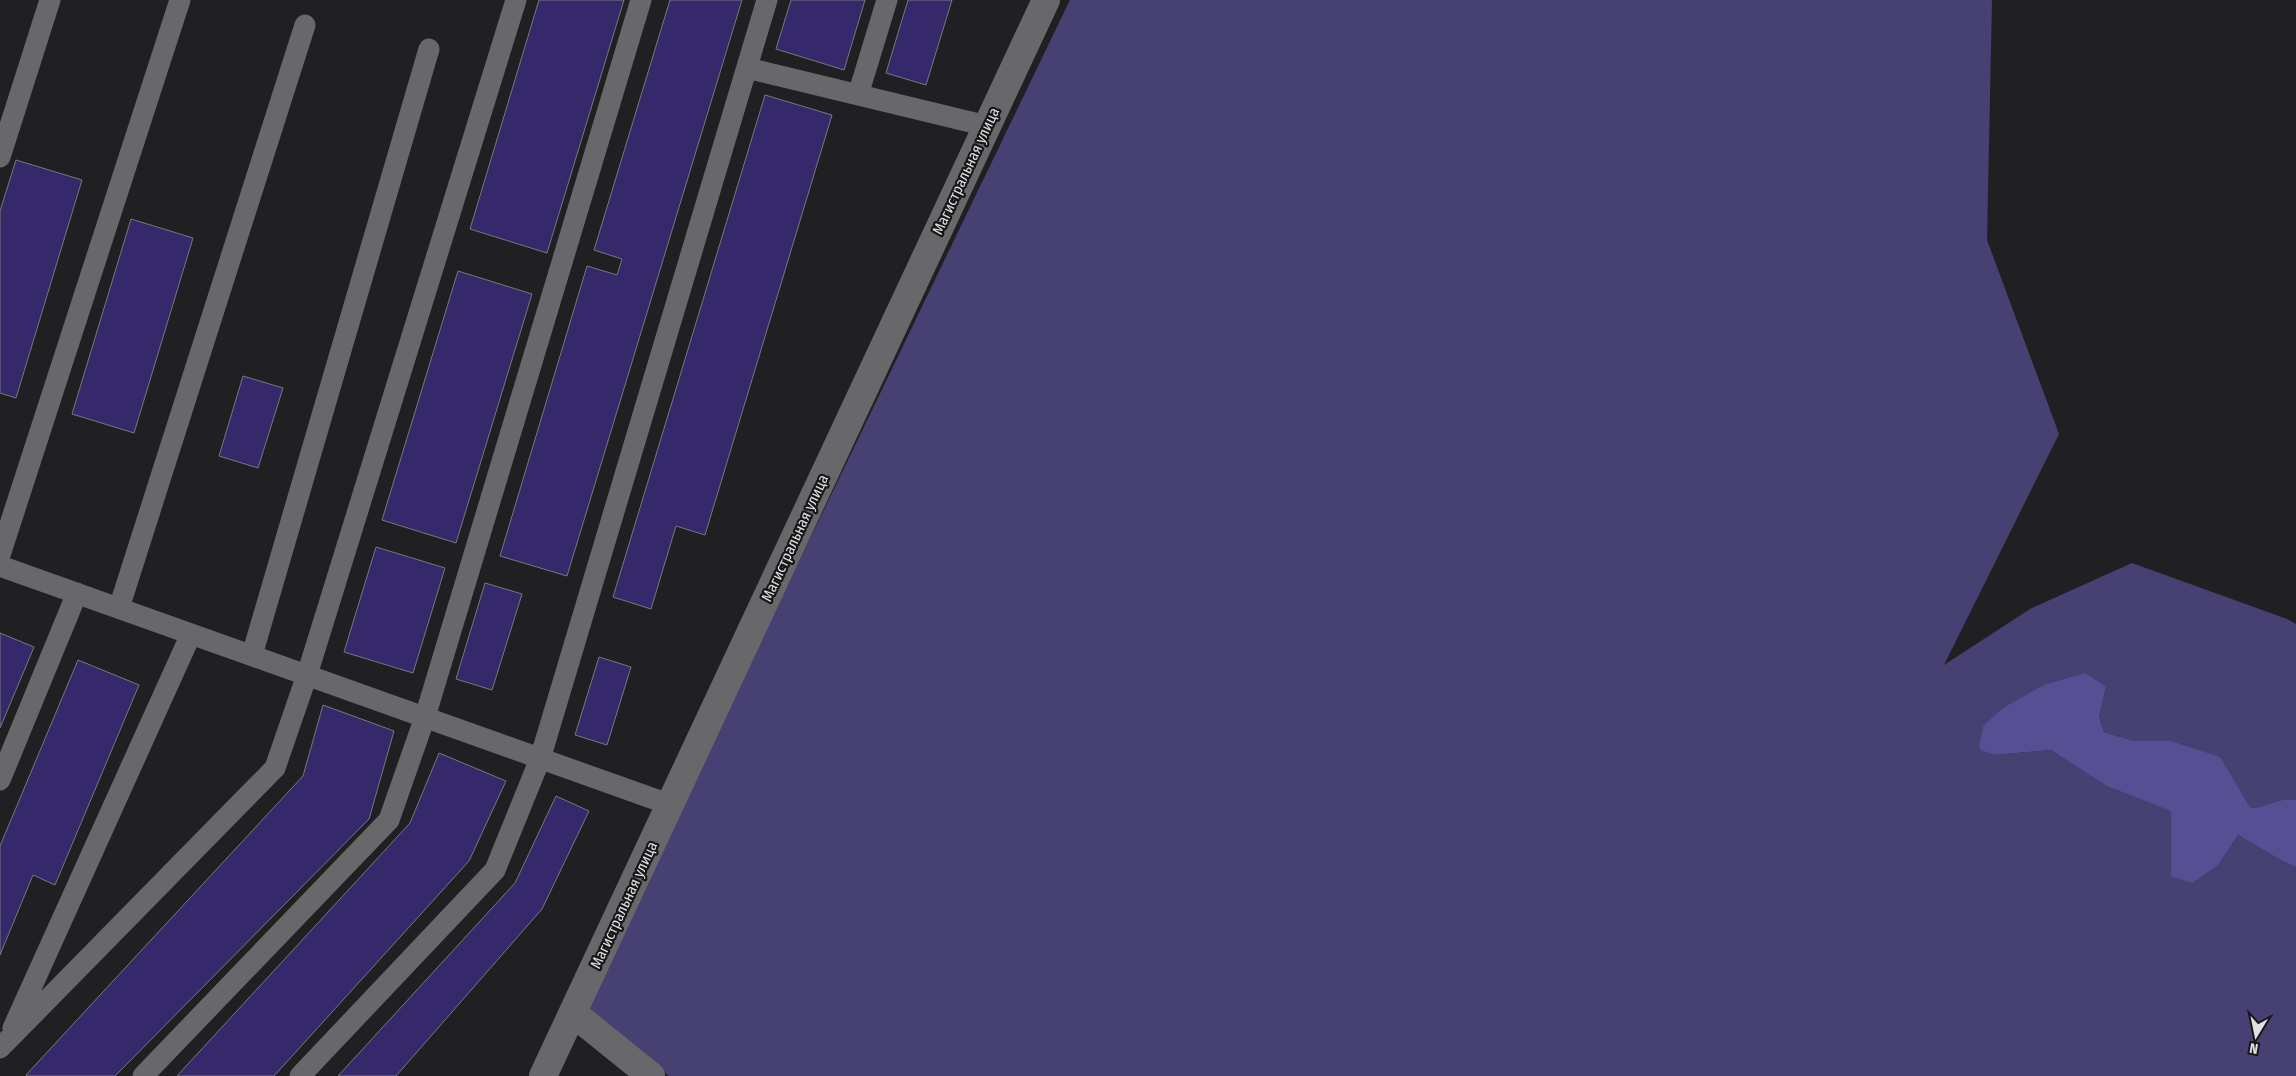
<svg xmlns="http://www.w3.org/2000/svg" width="2296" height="1076" font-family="'Fira Sans Condensed',sans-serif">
<rect width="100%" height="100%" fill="#202023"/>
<path fill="#474072" d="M1070,0H1992L1987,240L2059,434L1944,665L2030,609L2132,563L2287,619L2296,624V800H2282L2255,808L2250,807L2219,757L2172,741H2134L2104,732L2099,717L2106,687L1994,755L2051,750L2108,786L2172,811L2171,876L2219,864L2238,835L2282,861L2296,867V1076H669L581,1013Z"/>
<path fill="#584e93" d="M2085,673L2106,687L2099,717L2104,732L2134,741H2172L2220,757L2250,807L2255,808L2282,800H2296V867L2282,861L2238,835L2219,864L2192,883L2171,876V811L2107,786L2051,750L1994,755L1979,749L1983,726L2003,708L2044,685Z"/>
<path fill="#36296b" stroke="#78787b" d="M539,0H624L547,253L470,229Z
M670,0H742L567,576L500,556L587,266L617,275L622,259L594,250Z
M791,0H865L844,70L776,49Z
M908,0H952L926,85L886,73Z
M765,95L832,115L705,535L676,526L651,609L613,597Z
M16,160L82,180L16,398L0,393V211Z
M131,219L193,238L134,433L72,414Z
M458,271L532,294L456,543L382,520Z
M243,376L283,388L258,468L219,456Z
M376,547L445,568L413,673L344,652Z
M485,583L522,594L492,690L456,679Z
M0,633L34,647L0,728Z
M599,657L631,667L607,745L575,735Z
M78,660L139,685L55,885L33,875L0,955V846Z
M323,705L394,731L369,819L115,1076H27L26,1075L303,776Z
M439,753L506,781L469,861L274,1076H177L410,823Z
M556,796L589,811L542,909L396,1076H338L515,883Z"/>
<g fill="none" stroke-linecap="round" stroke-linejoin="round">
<path stroke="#68686b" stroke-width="21" d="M747,68L987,126
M858,95L887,0
M0,157L50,0
M0,555L180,0
M0,566L671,805
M119,608L305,25
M252,655L429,49
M0,780L77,593
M13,1028L191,634
M0,1048L275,768L307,675L516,0
M143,1076L389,820L425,717L641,0
M300,1076L495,870L540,759L767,0"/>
<path stroke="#68686b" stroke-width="28" d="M573,1013L651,1076"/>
<path stroke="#68686b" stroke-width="28" d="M543,1076L1046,0"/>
</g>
<g text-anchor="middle" stroke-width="4.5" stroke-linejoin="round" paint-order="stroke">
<g font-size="15" fill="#e0e0e2" stroke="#171719">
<text transform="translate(966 171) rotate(-65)" y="5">Магистральная улица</text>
<text transform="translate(795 538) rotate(-65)" y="5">Магистральная улица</text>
<text transform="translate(624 905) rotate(-65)" y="5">Магистральная улица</text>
</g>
</g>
<g transform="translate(2256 1036) rotate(190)" stroke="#171719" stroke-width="4" paint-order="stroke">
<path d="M0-4L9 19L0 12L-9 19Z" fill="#e0e0e2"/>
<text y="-8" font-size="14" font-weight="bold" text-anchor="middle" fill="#e0e0e2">N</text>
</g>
</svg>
